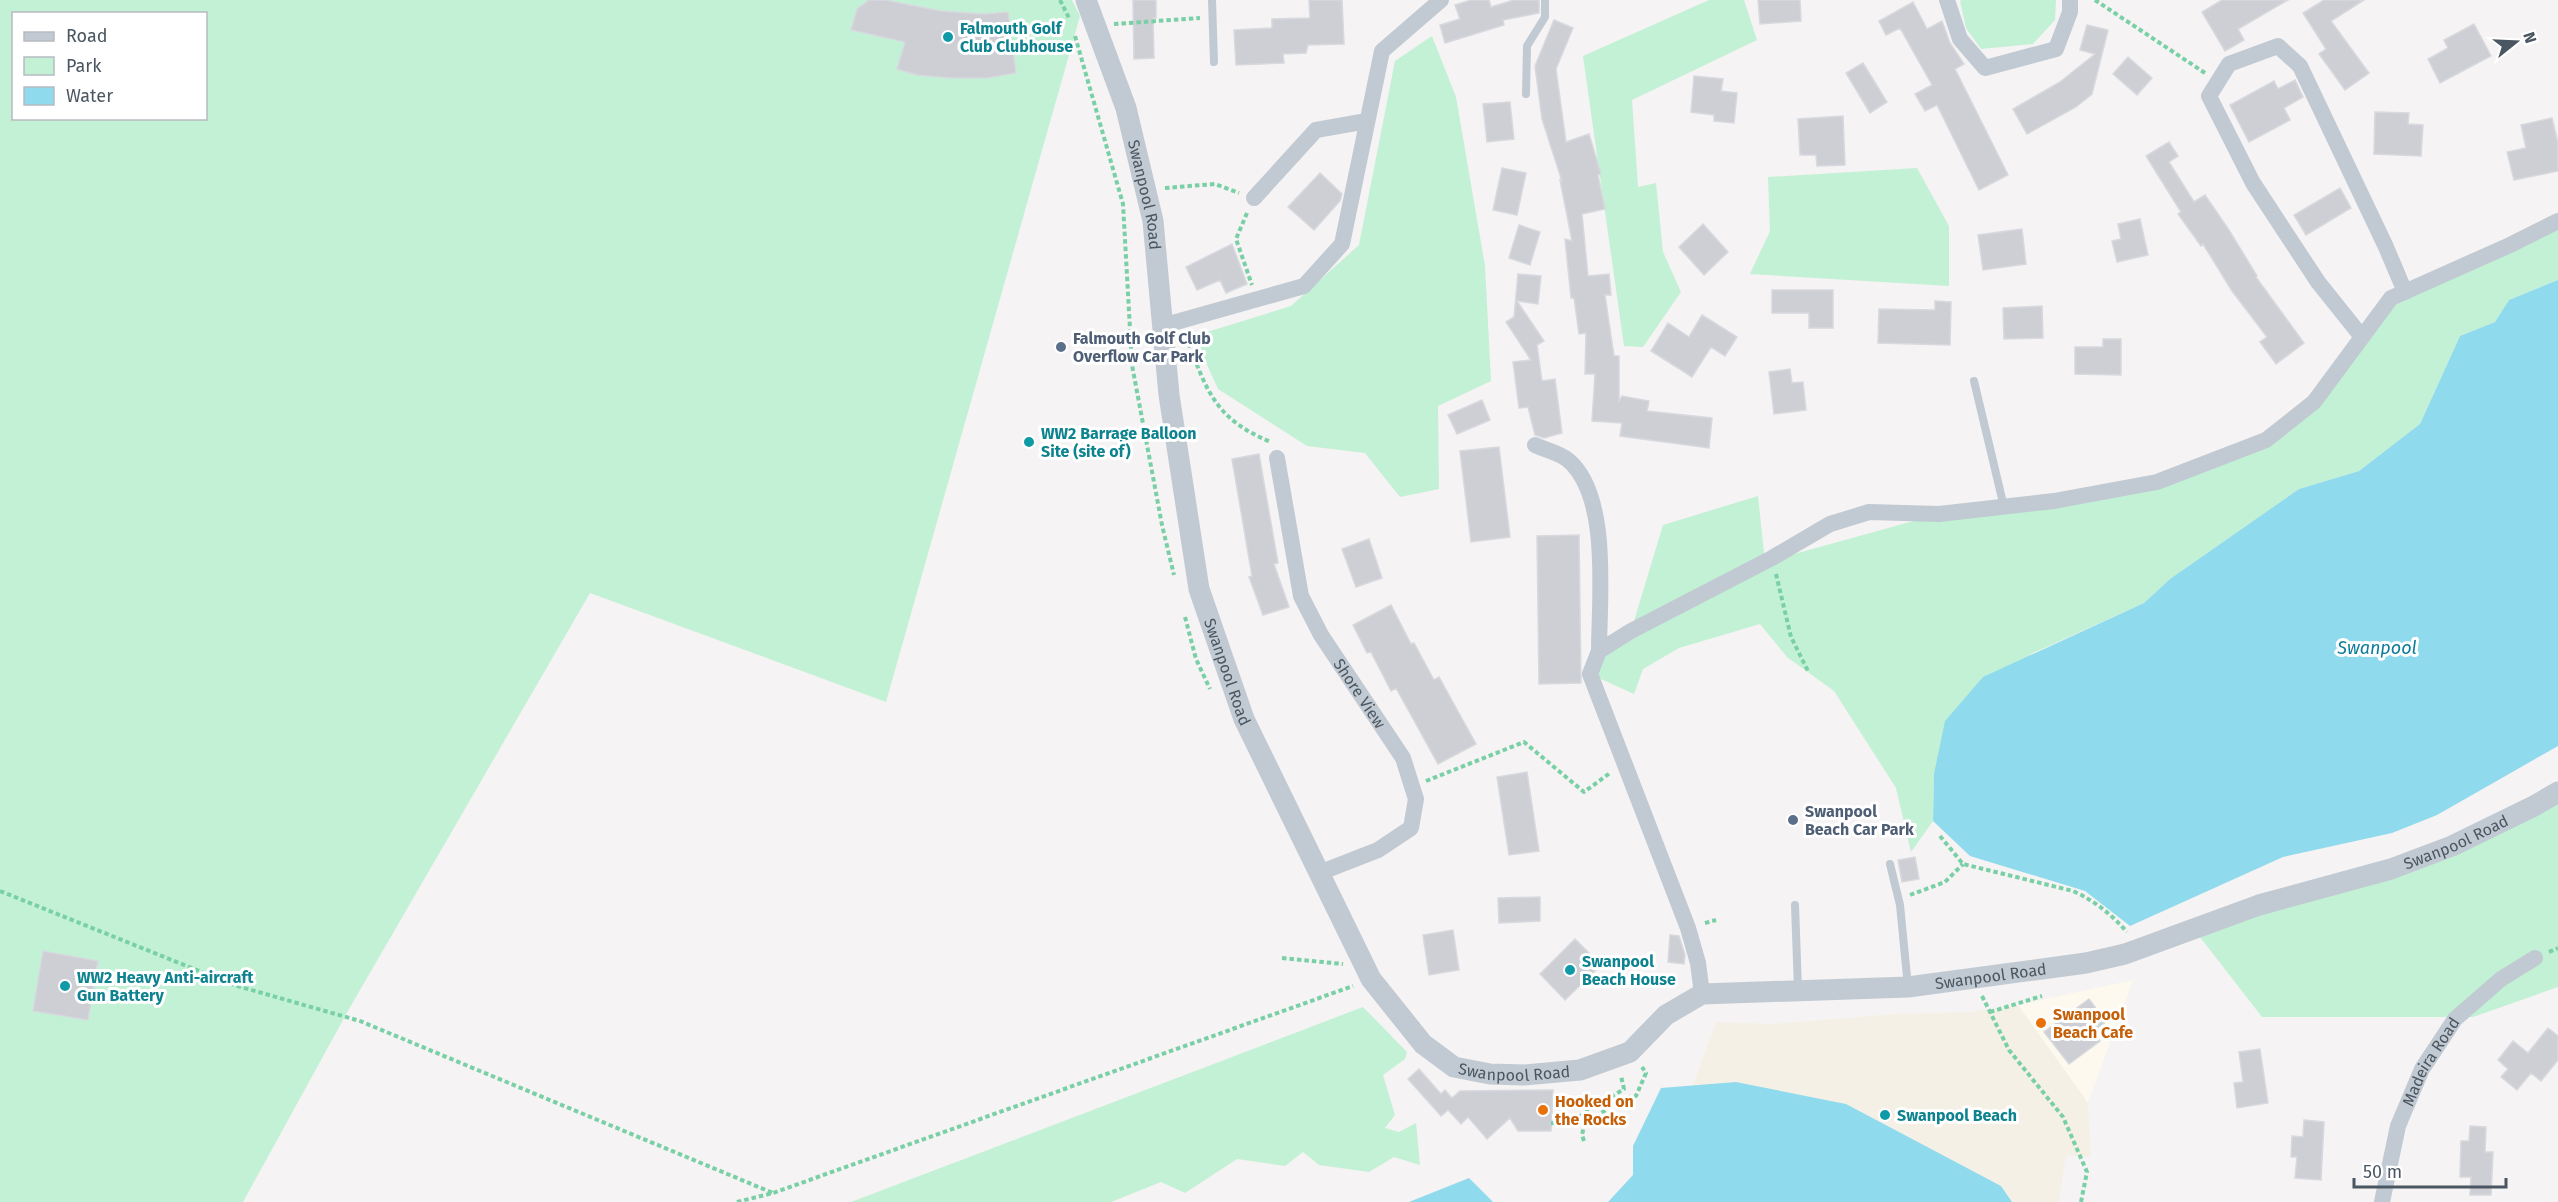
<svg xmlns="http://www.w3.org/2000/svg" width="2558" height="1202" font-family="'Fira Sans',sans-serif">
<rect width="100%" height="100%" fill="#f5f3f3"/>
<path fill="#fdf9ef" d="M2133,980L2088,1103L2018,1005Z"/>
<path fill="#c3f1d5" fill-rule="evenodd" d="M0,0H1072L1080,16L886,702L590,593L349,1009L243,1202H0ZM14,14H206V118H14Z
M1709,0H1744L1757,40L1632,100L1638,187L1656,183L1663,252L1681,292L1643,347L1624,346L1583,56Z
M1962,0H2056L2055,20L2033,44L1981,49L1966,28L1960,1Z
M1432,36L1456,97L1485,266L1491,381L1438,406L1439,489L1400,497L1365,453L1307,446L1218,389L1194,336L1291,306L1359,245L1395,61Z
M1917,168L1949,226V286L1750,274L1770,231L1768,177Z
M2558,221V280L2509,300L2495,322L2460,336L2420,424L2359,471L2299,489L2170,579L2144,603L2031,654L1934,774L1933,821L1911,852L1896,788L1834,691L1787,657L1760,624L1679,648L1643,669L1634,694L1590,674L1599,651L1631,631L1663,525L1758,496L1765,562L1939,514L2157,482L2266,440L2314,402L2405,292Z
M2558,792V987L2473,1017H2262L2193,928L2391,869Z
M1363,1007L1407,1052L1405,1059L1383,1075L1395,1115L1385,1128L1399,1132L1416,1123L1420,1165L1394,1157L1369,1172L1319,1165L1303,1152L1285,1166L1237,1159L1185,1193L1161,1182L1111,1202H851Z"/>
<path fill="#f5f0e5" d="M2018,1005L2088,1103L2091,1157L2066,1155L2059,1202H1849L1678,1126L1716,1022L1773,1024L1895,1014L1970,1012Z"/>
<path fill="#90daee" d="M2558,280V746L2437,815L2392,833L2283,857L2130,926L2085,891L1970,856L1933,821L1934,774L1945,721L1983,677L2144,603L2170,579L2299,489L2359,471L2420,424L2460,336L2495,322L2509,300Z
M1736,1082L1846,1104L2001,1186L2012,1202H1608L1633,1175V1146L1661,1088Z
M1469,1178L1493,1202H1409Z"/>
<path fill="#cdcfd5" stroke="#d7d9de" stroke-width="1.5" d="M869,0H885L941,11L983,14L1008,12L1016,73L987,78H951L917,75L897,69L905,42L851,30L857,9Z
M1133,0H1156V18H1153L1154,58L1134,59Z
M1309,0H1342L1344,44L1308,45L1306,53L1283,54L1284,63L1236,65L1234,30L1272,28V19L1310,18Z
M1471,0H1489L1491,7L1514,0H1539V13L1503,20L1504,25L1445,43L1440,25L1460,19L1455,5Z
M1758,0H1800L1801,21L1760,24Z
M2222,0H2288L2238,29L2244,40L2225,51L2202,12Z
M2324,0H2364L2331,21L2369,73L2345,90L2319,54L2326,49L2303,13Z
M1913,2L1927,29L1942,21L1950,43L1964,64L1955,69L2008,175L1979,190L1937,105L1925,111L1915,94L1932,85L1900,28L1886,35L1879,21Z
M1554,20L1573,28L1556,69L1566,142L1589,134L1601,174L1598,175L1605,209L1582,214L1588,276L1609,274L1611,295H1605L1614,356H1619V402L1622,396L1649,401L1647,411L1712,418L1709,448L1620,436L1622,423L1592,421L1595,374H1585L1586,333L1579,334L1574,298H1571L1565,239L1572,241L1560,180L1562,181L1542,119L1535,66Z
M2474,24L2491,56L2440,83L2428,59L2448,48L2444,40Z
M2087,25L2108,30L2092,94L2076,107L2027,134L2013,109L2060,82L2095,54L2080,50Z
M2128,57L2152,78L2137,95L2113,74Z
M1863,63L1887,102L1870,113L1846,73Z
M1694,76L1723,79L1721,91L1737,93L1734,123L1714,121V115L1691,112Z
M2295,80L2303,97L2284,108L2290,120L2249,142L2230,105L2274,81L2278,89Z
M1510,102L1514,139L1487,142L1483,104Z
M2375,112L2409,113L2408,124L2423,125L2421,156L2374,154Z
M1843,116L1845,165L1817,166L1816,155H1800L1798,119Z
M2552,118L2558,143V171L2514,180L2507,152L2526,148L2521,125Z
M2169,142L2178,156L2169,162L2194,202L2205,195L2229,230L2257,276L2256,277L2304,343L2276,364L2260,342L2267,337L2232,291L2203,244L2201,246L2178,214L2181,212L2146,156Z
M1502,168L1526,173L1517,215L1493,210Z
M1320,173L1342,194L1340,201L1314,230L1288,207Z
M2340,188L2351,208L2306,235L2294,215Z
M2140,219L2148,255L2117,262L2112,241L2121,239L2118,224Z
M1703,224L1728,252L1704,275L1679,247Z
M1519,225L1540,232L1530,265L1509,258Z
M2022,229L2026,264L1983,270L1978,235Z
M1232,244L1247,284L1226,293L1220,280L1197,290L1186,267Z
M1518,274L1541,276L1538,304L1517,301L1544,341L1537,345L1542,381L1555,379L1562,433L1544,438L1535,435L1528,407L1519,408L1513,362L1531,360L1506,322L1514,317Z
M1772,290H1833V328H1809V313H1772Z
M1935,301L1951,302L1950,345L1878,343L1879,309L1935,310Z
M2042,306L2043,338L2004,339L2003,308Z
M1702,315L1737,337L1725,356L1711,347L1692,377L1651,351L1668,323L1689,337Z
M2103,339H2121V375L2075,374V347H2103Z
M1790,369L1792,383L1803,382L1806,410L1774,414L1769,372Z
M1482,400L1490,420L1457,434L1448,415Z
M1499,447L1510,537L1471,542L1460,451Z
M1259,454L1278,563L1274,564L1289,607L1263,615L1249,577L1252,576L1232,459Z
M1579,535L1581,683L1539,684L1537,536Z
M1369,539L1382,578L1356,587L1342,549Z
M1391,605L1411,644L1414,643L1434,680L1439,677L1476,744L1438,764L1396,688L1391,691L1371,652L1367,653L1353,625Z
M1527,772L1539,851L1509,855L1497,777Z
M1915,857L1919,879L1902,882L1898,860Z
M1540,897V921L1499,923L1498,898Z
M1453,930L1459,970L1429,975L1423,935Z
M1670,935L1679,936L1685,955L1684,964L1668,962Z
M1575,939L1601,965L1565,1000L1540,974Z
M43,951L98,961L88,1020L33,1011Z
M2089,999L2106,1022L2093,1031L2100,1041L2069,1064L2044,1032Z
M2548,1028L2558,1036V1060L2541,1081L2531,1073L2517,1090L2501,1077L2508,1069L2498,1060L2513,1041L2528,1053Z
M2260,1049L2268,1103L2237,1108L2234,1083L2243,1082L2239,1052Z
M1419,1069L1441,1094L1445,1090L1452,1098L1460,1091L1553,1090L1551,1131H1518L1510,1118L1487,1139L1468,1117L1461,1124L1448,1110L1441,1116L1408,1079Z
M2304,1120L2324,1122L2321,1180L2295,1178L2297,1157H2291L2292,1136L2303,1137Z
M2470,1126L2486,1127L2485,1152H2493L2491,1195H2470L2471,1177H2460L2461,1141H2469Z"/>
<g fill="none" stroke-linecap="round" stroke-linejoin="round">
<path stroke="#7ad0a6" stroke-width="4" stroke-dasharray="4.5 3" stroke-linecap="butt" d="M1060,0L1069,18
M2095,0L2205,73
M1114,24L1200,18
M1075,36L1123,204L1132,365L1162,525L1174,575
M1165,188L1215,184L1239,193
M1247,213L1236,239L1252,285
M1186,336C1206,389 1214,419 1271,442
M1776,574L1791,637L1809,673
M1185,617L1196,659L1210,689
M1426,781L1524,742L1584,792L1610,773
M1940,836L1963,864L2073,891C2095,901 2111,914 2127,932
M0,891L234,985L360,1021L773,1193
M1910,895L1945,882L1963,864
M1705,923L1716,920
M2549,952L2558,948
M1282,958L1343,964
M1982,996L2009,1050L2063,1117L2087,1172L2081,1202
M1990,1012L2042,996
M1551,1123L1567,1124L1624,1089L1621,1076
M1584,1141L1582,1135L1584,1126L1622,1098L1636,1096L1646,1073L1642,1067
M737,1202L773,1193L1353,986"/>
<path stroke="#c1cad2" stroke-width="8" d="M1212,0L1214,62
M1526,94L1527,46L1545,17V0
M1974,381L2004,507
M1890,864L1900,905L1908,987
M1795,905L1798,989"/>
<g stroke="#c1cad2" stroke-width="16">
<path d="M1947,0L1960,39L1985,68L2056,49L2070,12V0"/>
<path d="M1254,198L1316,130L1367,121"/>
<path d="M1162,326L1304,286L1342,244L1382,51L1441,0"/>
<path d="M2362,337L2318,282L2253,183L2209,96L2229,64L2278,46L2300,66L2386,247L2405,292"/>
<path d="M1535,445C1545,450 1560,453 1568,460C1611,496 1599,600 1599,651"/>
<path id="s1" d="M1277,458L1301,596L1321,635L1403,758L1416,799L1411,828L1378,850L1319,873"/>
<path d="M1702,994L1698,963L1688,928L1590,674L1599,651L1631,631L1772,558L1830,524L1869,512L1939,514L2054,501L2157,482L2266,440L2314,402L2391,298L2510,245L2558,221"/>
<path id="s2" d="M2382,1202L2398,1126L2422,1069L2455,1019L2501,979L2535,958"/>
</g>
<path stroke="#c1cad2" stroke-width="21" id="s3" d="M1086,0L1126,108L1153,221L1169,395L1199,589L1244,719L1371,979L1423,1044L1454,1067L1490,1074L1524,1075L1580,1070L1630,1052L1666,1015L1702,994L1908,987L2086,963L2125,954L2259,905L2391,869L2452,846L2534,806L2558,792"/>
</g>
<g fill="#0f9aa8" stroke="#fff" stroke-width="2">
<circle cx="948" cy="37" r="6"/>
<circle cx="1029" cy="442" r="6"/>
<circle cx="1570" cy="970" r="6"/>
<circle cx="65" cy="986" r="6"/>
<circle cx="1885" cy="1115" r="6"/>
</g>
<g fill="#5c6f8a" stroke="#fff" stroke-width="2">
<circle cx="1061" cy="347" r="6"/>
<circle cx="1793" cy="820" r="6"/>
</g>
<g fill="#e8710a" stroke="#fff" stroke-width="2">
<circle cx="2041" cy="1023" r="6"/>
<circle cx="1543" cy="1110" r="6"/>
</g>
<g text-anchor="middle" stroke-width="6" stroke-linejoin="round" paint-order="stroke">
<g font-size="16" font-weight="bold" fill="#0d838f" stroke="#fff" text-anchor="start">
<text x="960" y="34">Falmouth Golf<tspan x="960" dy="18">Club Clubhouse</tspan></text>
<text x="1041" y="439">WW2 Barrage Balloon<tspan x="1041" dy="18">Site (site of)</tspan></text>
<text x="1582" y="967">Swanpool<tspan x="1582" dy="18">Beach House</tspan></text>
<text x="77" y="983">WW2 Heavy Anti-aircraft<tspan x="77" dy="18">Gun Battery</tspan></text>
<text x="1897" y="1121">Swanpool Beach</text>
</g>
<g font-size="16" fill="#4a5661" stroke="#fff">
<text dy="6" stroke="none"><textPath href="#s3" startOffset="204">Swanpool Road</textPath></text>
<text dy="6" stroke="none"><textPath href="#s3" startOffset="690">Swanpool Road</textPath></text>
<text dy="6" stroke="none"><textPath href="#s1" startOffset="254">Shore View</textPath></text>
<text dy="6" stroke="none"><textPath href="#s3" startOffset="2200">Swanpool Road</textPath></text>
<text dy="6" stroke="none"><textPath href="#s3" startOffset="1714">Swanpool Road</textPath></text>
<text dy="6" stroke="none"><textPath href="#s2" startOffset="150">Madeira Road</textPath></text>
<text dy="6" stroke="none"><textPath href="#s3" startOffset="1212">Swanpool Road</textPath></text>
</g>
<g font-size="16" font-weight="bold" fill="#4e5e75" stroke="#fff" text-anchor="start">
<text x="1073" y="344">Falmouth Golf Club<tspan x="1073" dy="18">Overflow Car Park</tspan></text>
<text x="1805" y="817">Swanpool<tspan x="1805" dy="18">Beach Car Park</tspan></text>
</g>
<g font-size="16" font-weight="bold" fill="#c56008" stroke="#fff" text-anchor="start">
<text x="2053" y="1020">Swanpool<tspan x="2053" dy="18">Beach Cafe</tspan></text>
<text x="1555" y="1107">Hooked on<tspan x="1555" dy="18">the Rocks</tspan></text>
</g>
<g font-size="18" font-style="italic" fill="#0c7c9b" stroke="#fff">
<text x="2377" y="654">Swanpool</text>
</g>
</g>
<rect x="12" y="12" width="195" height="108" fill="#ffffff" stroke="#b7bbc0" stroke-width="1.5"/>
<rect x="24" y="32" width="30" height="9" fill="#c1cad2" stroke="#b7bbc0" stroke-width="1.5"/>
<text x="66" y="42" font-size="18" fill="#4a5661">Road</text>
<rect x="24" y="57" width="30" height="18" fill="#c3f1d5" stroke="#b7bbc0" stroke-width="1.5"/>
<text x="66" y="72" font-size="18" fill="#4a5661">Park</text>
<rect x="24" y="87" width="30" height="18" fill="#90daee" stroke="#b7bbc0" stroke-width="1.5"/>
<text x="66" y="102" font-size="18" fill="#4a5661">Water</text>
<g transform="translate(2516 42) rotate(72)" stroke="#ffffff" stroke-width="4.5" paint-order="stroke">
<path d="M0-4.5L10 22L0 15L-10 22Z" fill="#4a5661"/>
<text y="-9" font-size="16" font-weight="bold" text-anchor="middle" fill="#4a5661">N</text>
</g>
<path d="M2354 1178v9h152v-9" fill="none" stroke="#4a5661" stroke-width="3"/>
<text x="2363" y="1178" font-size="18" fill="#4a5661" stroke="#ffffff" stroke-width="4.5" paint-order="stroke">50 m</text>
</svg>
